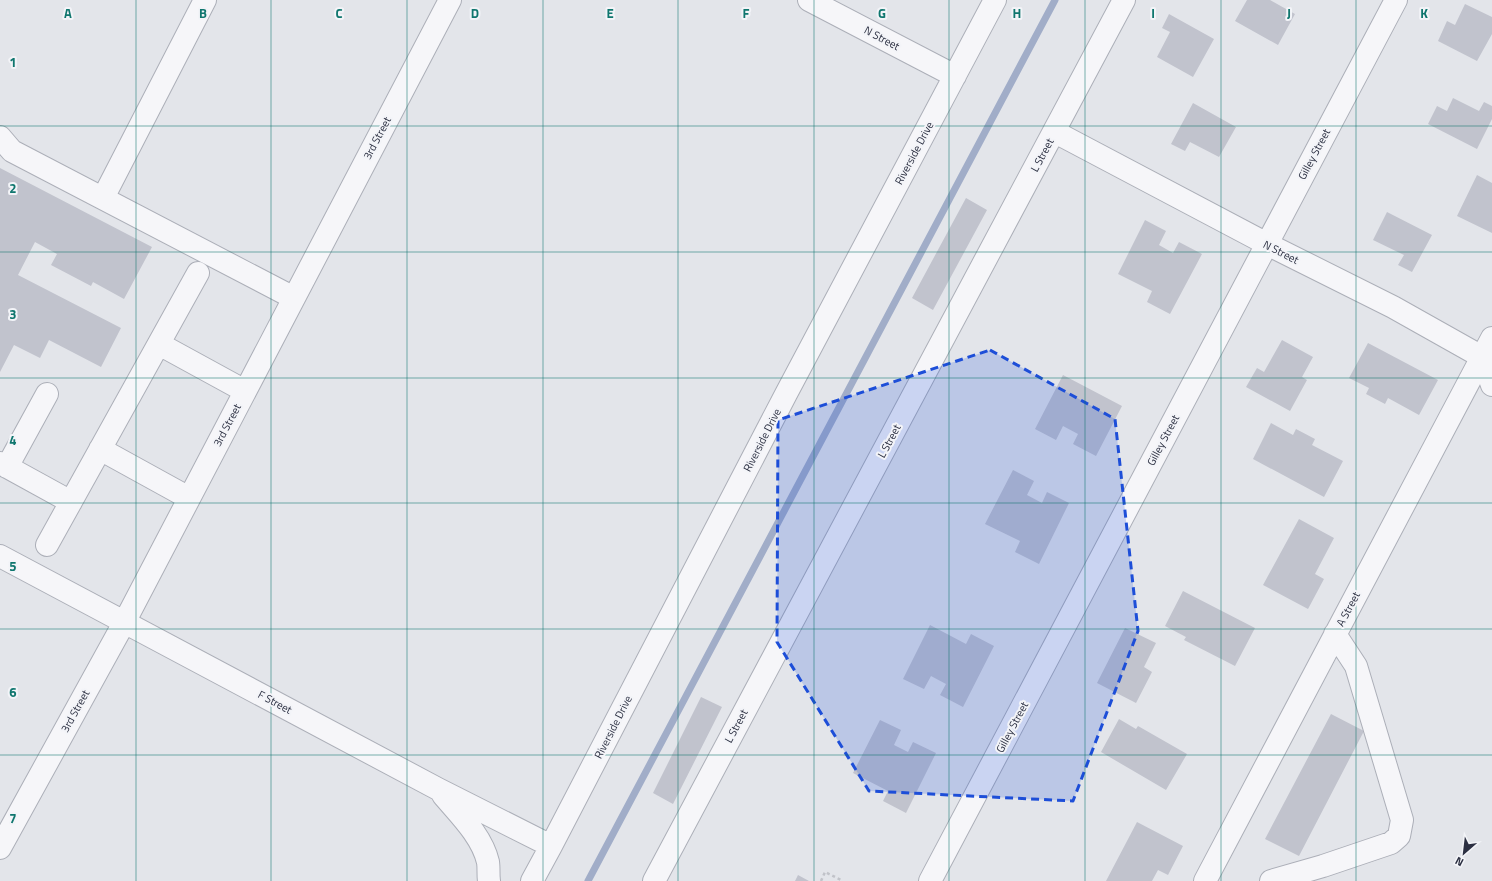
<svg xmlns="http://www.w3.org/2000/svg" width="1492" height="881" font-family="'Titillium Web',sans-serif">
<rect width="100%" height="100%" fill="#e3e5ea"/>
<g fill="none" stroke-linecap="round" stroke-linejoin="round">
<path stroke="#a1adc8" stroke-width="7" d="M588,881L1055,0"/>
</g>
<path fill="#c1c3cd" d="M1247,0H1270L1295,14L1278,45L1235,21Z
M1465,4L1492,17V34L1477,61L1438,41L1447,21L1455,25Z
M1169,14L1214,39L1193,77L1157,57L1170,32L1162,28Z
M1453,98L1479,111L1484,102L1492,106V119L1477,149L1428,124L1437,106L1447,111Z
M1193,103L1236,127L1219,157L1190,142L1185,151L1171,144Z
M0,168L152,247L124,299L93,282L91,286L51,265L57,254L35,242L18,275L121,328L101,367L49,340L40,358L14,345L0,372Z
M1477,175L1492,183V233L1457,216Z
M966,198L987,210L933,310L912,298Z
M1387,212L1432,235L1412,272L1398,265L1404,255L1373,240Z
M1145,220L1166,231L1159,245L1173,253L1179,242L1202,254L1170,314L1147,302L1152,291L1118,274Z
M1282,340L1313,357L1302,377L1307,380L1290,411L1246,387L1257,368L1264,372Z
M1368,343L1438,380L1419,415L1388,398L1385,404L1366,394L1369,388L1349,378Z
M1063,375L1122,406L1096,456L1073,444L1078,434L1063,426L1056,440L1035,429Z
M1271,423L1293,435L1296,429L1315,439L1312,445L1343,461L1324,497L1253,459Z
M1013,470L1034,481L1027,495L1042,503L1047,492L1069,503L1039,564L1015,552L1020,541L985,524Z
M1299,519L1334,538L1315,574L1324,579L1308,609L1263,585Z
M1183,591L1255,628L1235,666L1184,640L1186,637L1165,626Z
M930,625L966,644L971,634L994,646L963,707L940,695L946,684L931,676L924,689L903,679Z
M1125,628L1156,643L1144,667L1152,672L1136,703L1097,683Z
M701,697L722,707L673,804L653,793Z
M1331,714L1364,731L1299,856L1265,839Z
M1119,719L1136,729L1138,726L1187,754L1166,790L1101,752Z
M880,720L901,730L894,745L908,752L913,742L936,753L906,813L883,801L888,791L853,773Z
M1137,822L1183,846L1168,875L1158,870L1152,881H1106Z
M798,875L809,881H795Z"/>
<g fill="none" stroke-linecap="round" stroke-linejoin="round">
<defs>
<path id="minor" d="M809,0L955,76
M1055,132L1267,244L1393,307L1482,357L1492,385
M0,137L12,151L294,298
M103,198L205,0
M159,344L245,391
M100,449L189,498
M0,463L71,502
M7,467L47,394
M47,545L198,273
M0,556L438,789L551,846
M443,795C459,814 482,836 488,862C489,868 488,875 489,881
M0,848L125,621L450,0
M532,881L551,846L786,394L995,0
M654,881L1124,0
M930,881L1396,0
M1205,881L1492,338
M1271,881L1323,866L1391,843L1399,836L1402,820L1356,666L1335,634"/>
</defs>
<use href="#minor" stroke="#acafb8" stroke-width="24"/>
<path stroke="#c1c3c9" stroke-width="2.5" stroke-dasharray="3 3" stroke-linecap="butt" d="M821,881L825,872L843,881"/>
<use href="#minor" stroke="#f6f6f9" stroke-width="22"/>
</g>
<path fill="#1d4ed8" fill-opacity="0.2" stroke="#1d4ed8" stroke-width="3" stroke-dasharray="8 5" stroke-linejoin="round" d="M990,350L1115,419L1138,631L1073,801L869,791L777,642L778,420Z"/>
<path fill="none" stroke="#0f766e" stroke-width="1" stroke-opacity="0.55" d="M136,0V881M271,0V881M407,0V881M543,0V881M678,0V881M814,0V881M949,0V881M1085,0V881M1221,0V881M1356,0V881M0,126H1492M0,252H1492M0,378H1492M0,503H1492M0,629H1492M0,755H1492"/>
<g text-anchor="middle" stroke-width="4" stroke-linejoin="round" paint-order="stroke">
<g font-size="11" fill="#2c3042" stroke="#f3f4f8">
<text transform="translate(882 38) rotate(28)" y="4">N Street</text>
<text transform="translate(377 138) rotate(-62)" y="4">3rd Street</text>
<text transform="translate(914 153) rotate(-62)" y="4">Riverside Drive</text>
<text transform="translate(1314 154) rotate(-62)" y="4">Gilley Street</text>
<text transform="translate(1042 155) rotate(-62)" y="4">L Street</text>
<text transform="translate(1281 252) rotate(27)" y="4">N Street</text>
<text transform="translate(227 425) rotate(-62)" y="4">3rd Street</text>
<text transform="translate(762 440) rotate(-63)" y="4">Riverside Drive</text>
<text transform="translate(1163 440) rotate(-62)" y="4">Gilley Street</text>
<text transform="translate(889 441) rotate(-62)" y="4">L Street</text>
<text transform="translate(1348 609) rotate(-62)" y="4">A Street</text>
<text transform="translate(275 702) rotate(28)" y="4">F Street</text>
<text transform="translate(75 711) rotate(-61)" y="4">3rd Street</text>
<text transform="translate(736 726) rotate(-62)" y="4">L Street</text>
<text transform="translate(613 727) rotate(-63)" y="4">Riverside Drive</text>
<text transform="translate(1012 727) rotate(-62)" y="4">Gilley Street</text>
</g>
</g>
<g font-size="13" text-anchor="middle" font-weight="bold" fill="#0f766e" stroke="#f3f4f8" stroke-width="4" stroke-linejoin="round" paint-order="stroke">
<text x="68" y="18">A</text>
<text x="203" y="18">B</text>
<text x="339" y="18">C</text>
<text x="475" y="18">D</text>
<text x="610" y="18">E</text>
<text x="746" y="18">F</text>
<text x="882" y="18">G</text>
<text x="1017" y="18">H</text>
<text x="1153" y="18">I</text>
<text x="1289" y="18">J</text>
<text x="1424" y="18">K</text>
<text x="13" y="67">1</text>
<text x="13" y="193">2</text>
<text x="13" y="319">3</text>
<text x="13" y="445">4</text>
<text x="13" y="571">5</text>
<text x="13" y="697">6</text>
<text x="13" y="823">7</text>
</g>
<g transform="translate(1464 853) rotate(208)" stroke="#f3f4f8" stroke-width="3" paint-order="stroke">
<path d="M0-3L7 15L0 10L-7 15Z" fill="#2c3042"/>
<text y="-6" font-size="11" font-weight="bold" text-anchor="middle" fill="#2c3042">N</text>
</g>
</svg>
